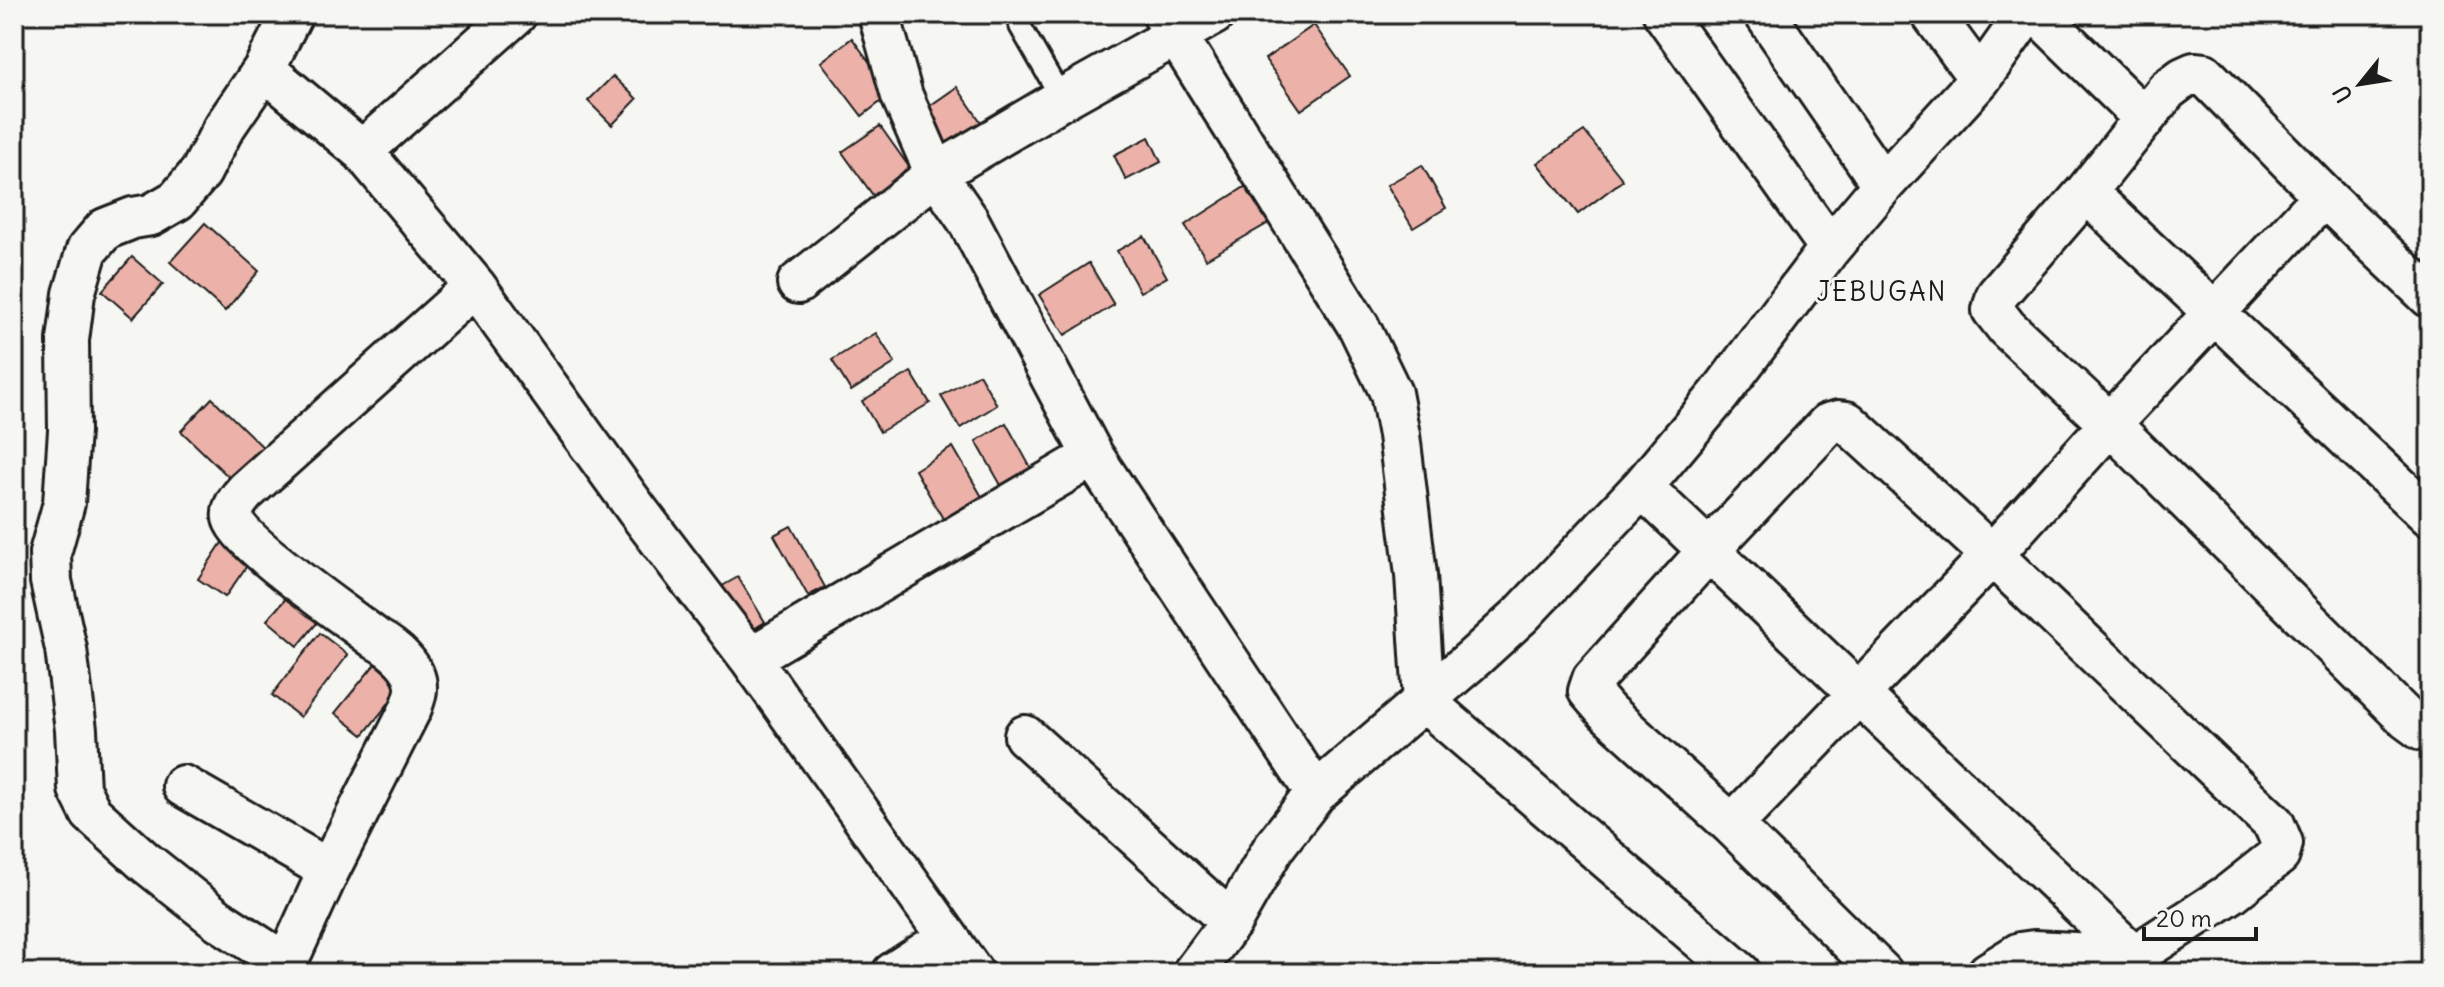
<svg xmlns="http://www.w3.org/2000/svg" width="2444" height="987" font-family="Delius,sans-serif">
<rect width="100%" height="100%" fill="#f6f6f2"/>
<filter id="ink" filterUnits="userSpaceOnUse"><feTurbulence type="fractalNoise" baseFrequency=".0125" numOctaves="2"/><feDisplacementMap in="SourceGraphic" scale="16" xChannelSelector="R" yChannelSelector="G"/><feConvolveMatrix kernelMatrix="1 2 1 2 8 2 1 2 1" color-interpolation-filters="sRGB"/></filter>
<g filter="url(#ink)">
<path fill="#ecb2a9" stroke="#1c1c1c" stroke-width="2" d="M1314,25L1350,76L1301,110L1265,59Z
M852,38L892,93L862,116L821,62Z
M613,76L637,99L612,125L588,101Z
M957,87L983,125L945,152L918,114Z
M880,126L912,171L875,198L842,152Z
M1584,131L1623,180L1578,214L1537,163Z
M1149,137L1161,162L1126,180L1114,155Z
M1422,165L1446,208L1413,228L1387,185Z
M1251,183L1272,221L1206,259L1185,225Z
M205,223L259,271L225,311L170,262Z
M1144,236L1167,277L1140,292L1117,251Z
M132,257L163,284L133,318L102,291Z
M1089,263L1114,305L1065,335L1039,295Z
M876,333L895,363L851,391L832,360Z
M911,372L930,403L880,432L862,401Z
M979,374L997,405L960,428L941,396Z
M212,398L267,451L236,484L181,431Z
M1006,423L1032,470L1002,487L976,441Z
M953,447L985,502L946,524L915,470Z
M791,526L825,587L808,596L774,535Z
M227,535L255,554L225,597L198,579Z
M738,577L765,622L744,635L717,589Z
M296,587L326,612L298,646L267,620Z
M320,633L348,655L300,717L272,695Z
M375,664L402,687L363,735L335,713Z"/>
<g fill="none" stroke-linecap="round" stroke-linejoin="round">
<defs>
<path id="service" d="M1020,26L1062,99"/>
<path id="minor" d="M879,14L902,96L936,174L968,220L1093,456L1316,793
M1163,14L1359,327L1391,393L1399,435L1416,575L1424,701L1740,973
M1664,14L1830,248
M1765,14L1883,185
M1932,14L1980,79
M2038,14L2144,118
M264,69L362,151L475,286L637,510L750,658L973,973
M362,151L516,14
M2086,192L2430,516
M798,283L936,174L1062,99L1214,14
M2430,297L2324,196L2204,74L2194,73L2183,78L2167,90L2086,192L1997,295L1993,310L2007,328L2110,424L2407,719L2422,730L2430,731
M1642,487L2134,956
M750,658L1093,456
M1025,736L1231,922
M183,786L329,870
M1732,825L1992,555L2110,424L2324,196
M286,964L217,919L144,861L91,813L79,789L76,730L66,649L51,581L50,553L64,503L69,431L68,340L74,294L87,250L105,229L133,218L151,215L177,200L201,172L223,129L264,69L292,14
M276,973L286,964L329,870L411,708C413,702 416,695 416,689C417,667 393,648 376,639C351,619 239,543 233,518C231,507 240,498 246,491L475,286
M893,973L946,939
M1193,973L1231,922L1274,847L1316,793L1475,657L1522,614L1642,487L1719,395L1830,248L1883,185L1980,79L2026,14
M1882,973L1732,825L1607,712L1589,691L1593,679L1710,549L1828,424L1839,421L1847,422L1992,555L2274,824L2282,843L2279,855L2231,893L2134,956L2034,951L2020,953L1988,973"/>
</defs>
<use href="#service" stroke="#1c1c1c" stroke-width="26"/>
<use href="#minor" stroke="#1c1c1c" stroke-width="46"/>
<use href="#service" stroke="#f6f6f2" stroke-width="20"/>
<use href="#minor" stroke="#f6f6f2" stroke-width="40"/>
</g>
</g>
<g text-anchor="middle" stroke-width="6" stroke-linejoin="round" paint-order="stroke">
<g font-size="26" letter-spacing="2" fill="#1c1c1c" stroke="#f6f6f2">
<text x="1882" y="301">JEBUGAN</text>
</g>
</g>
<rect width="2444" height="987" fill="none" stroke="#f6f6f2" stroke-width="48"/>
<rect x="24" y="24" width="2396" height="939" fill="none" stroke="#1c1c1c" stroke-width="3" filter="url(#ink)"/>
<g transform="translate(2360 84) rotate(240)" stroke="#f6f6f2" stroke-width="6" paint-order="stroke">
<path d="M0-6L14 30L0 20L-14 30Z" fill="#1c1c1c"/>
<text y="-12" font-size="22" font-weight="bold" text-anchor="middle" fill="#1c1c1c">U</text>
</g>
<path d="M2144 927v12h112v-12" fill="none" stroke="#1c1c1c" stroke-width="4"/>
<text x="2156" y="927" font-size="24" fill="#1c1c1c" stroke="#f6f6f2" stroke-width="6" paint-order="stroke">20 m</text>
</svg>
